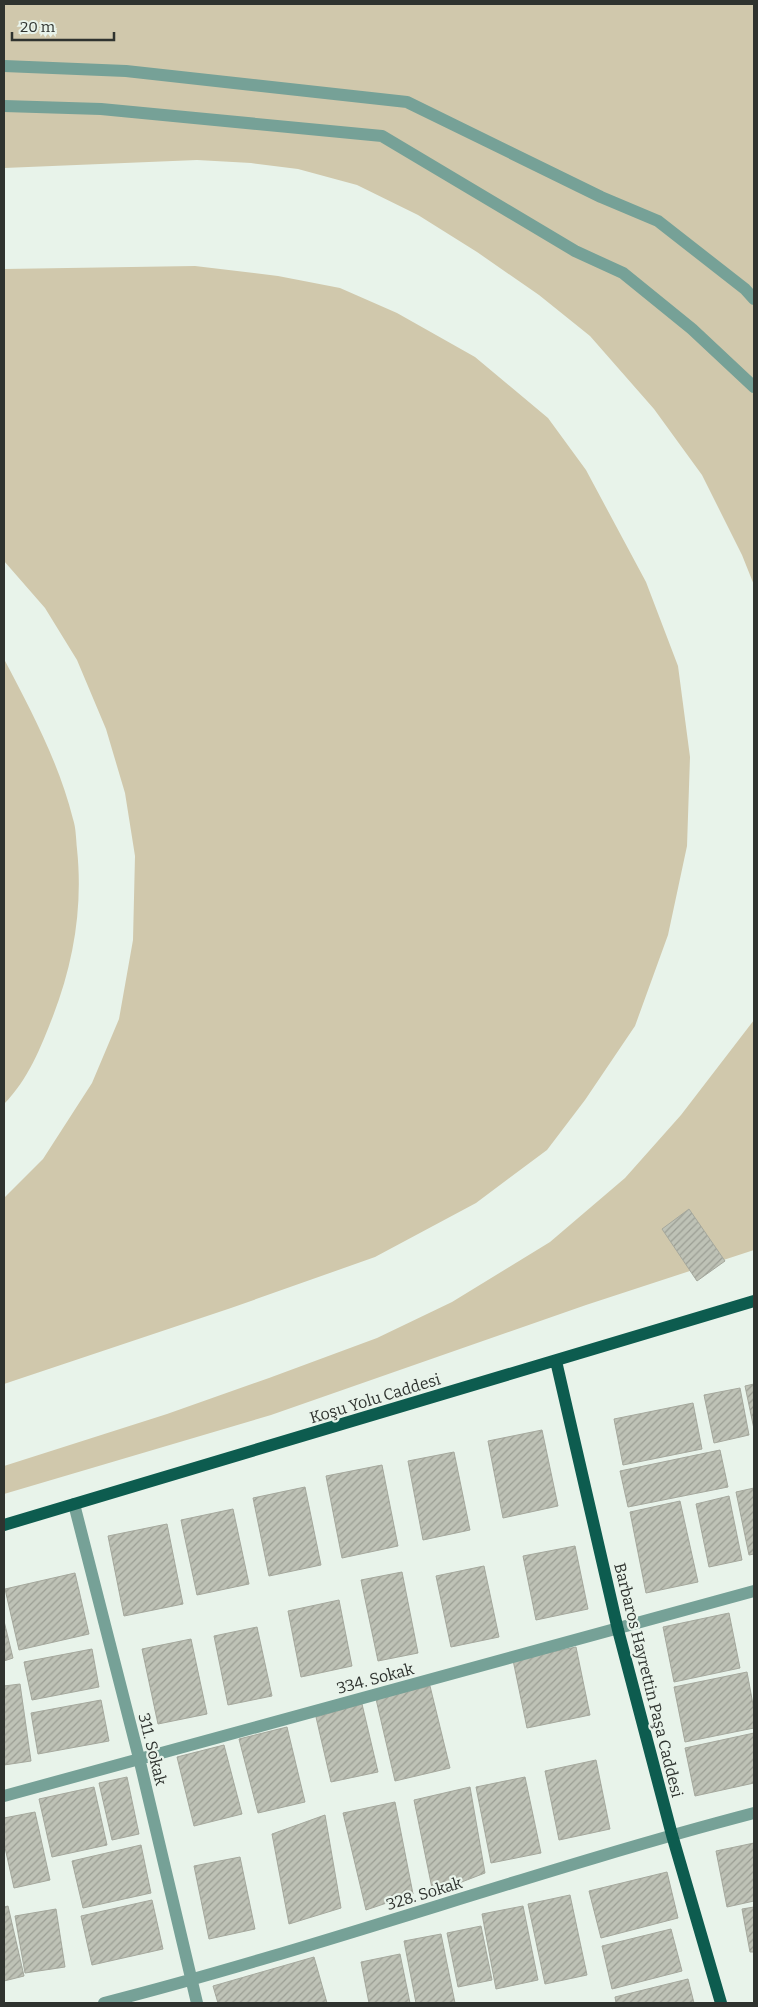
<svg xmlns="http://www.w3.org/2000/svg" width="758" height="2007" font-family="Bitter,serif">
<defs>
<pattern id="building-hatch" width="6" height="6" patternUnits="userSpaceOnUse" patternTransform="scale(1.25)"><rect width="6" height="6" fill="#bec2b6"/><path d="M-1 1l2-2M0 6l6-6M5 7l2-2" fill="none" stroke="#9b9e94"/></pattern>
</defs>
<rect width="100%" height="100%" fill="#e8f3ea"/>
<path fill="#d0c8ac" d="M4,4H754V585L742,555L702,475L654,409L590,336L539,295L477,252L418,215L357,185L298,169L251,163L197,160L4,168Z
M195,266L278,276L340,288L397,313L475,357L548,418L586,470L646,582L678,666L690,757L687,846L668,935L635,1026L585,1100L547,1150L476,1203L375,1257L231,1308L4,1384V1198L43,1159L92,1083L119,1019L133,940L135,856L125,793L106,729L77,660L45,608L4,561V269Z
M4,659C31,710 59,763 73,819C76,828 76,839 77,849C83,906 74,962 53,1016C41,1047 28,1080 4,1104Z
M754,1020V1250L586,1305L271,1415L4,1494V1466L167,1414L269,1378L377,1338L452,1302L550,1242L625,1178L681,1115Z"/>
<path fill="url(#building-hatch)" stroke="#a5a89d" d="M689,1209L725,1261L697,1281L662,1229Z
M754,1384V1429L745,1386Z
M740,1388L749,1435L714,1443L704,1395Z
M693,1403L702,1449L623,1465L614,1419Z
M542,1430L558,1506L503,1518L488,1441Z
M720,1450L728,1487L628,1507L620,1471Z
M454,1452L470,1530L423,1540L408,1461Z
M382,1465L398,1546L342,1558L326,1476Z
M305,1487L321,1565L269,1576L253,1498Z
M754,1488V1554L749,1555L736,1492Z
M729,1496L742,1560L709,1567L696,1504Z
M680,1501L698,1582L646,1593L630,1512Z
M233,1509L249,1584L197,1595L181,1520Z
M167,1524L183,1604L124,1616L108,1536Z
M575,1546L588,1609L536,1620L523,1556Z
M484,1566L499,1637L451,1647L436,1576Z
M402,1572L418,1653L378,1661L361,1580Z
M75,1573L89,1634L19,1650L5,1589Z
M339,1600L352,1666L301,1677L288,1611Z
M729,1613L740,1668L674,1682L663,1627Z
M4,1621L13,1658L4,1661Z
M257,1627L272,1696L228,1705L214,1636Z
M191,1639L207,1714L158,1724L142,1649Z
M576,1647L590,1715L527,1728L513,1660Z
M92,1649L99,1687L32,1700L24,1662Z
M747,1672L754,1710V1728L685,1742L674,1687Z
M20,1684L31,1761L4,1765V1686Z
M430,1686L450,1768L395,1781L376,1699Z
M101,1700L109,1741L38,1754L31,1713Z
M362,1704L378,1772L331,1782L316,1717Z
M287,1727L305,1802L258,1813L239,1739Z
M754,1733V1783L695,1796L685,1748Z
M224,1745L242,1814L194,1826L177,1757Z
M596,1760L610,1829L559,1840L545,1771Z
M127,1777L139,1834L112,1840L99,1783Z
M525,1777L541,1853L491,1863L476,1787Z
M94,1787L107,1845L52,1857L39,1799Z
M470,1787L485,1873L433,1893L414,1800Z
M395,1802L413,1894L366,1910L343,1813Z
M35,1812L50,1880L14,1888L4,1843V1818Z
M325,1815L341,1908L289,1924L272,1834Z
M754,1843V1901L727,1907L716,1851Z
M141,1845L151,1893L83,1908L72,1861Z
M240,1857L255,1929L209,1939L194,1866Z
M667,1872L678,1918L601,1938L589,1891Z
M570,1895L587,1975L545,1984L528,1904Z
M152,1900L163,1949L92,1965L81,1916Z
M8,1906L24,1976L4,1981V1907Z
M523,1906L538,1980L496,1989L482,1914Z
M754,1907V1952H750L742,1909Z
M56,1909L65,1967L25,1973L15,1916Z
M481,1926L492,1980L458,1987L447,1933Z
M671,1929L682,1971L612,1989L602,1946Z
M441,1934L455,2003H416L404,1941Z
M400,1954L410,2003H369L361,1962Z
M314,1957L327,2003H218L213,1986Z
M688,1979L694,2003H616L615,1997Z"/>
<g fill="none" stroke-linecap="round" stroke-linejoin="round">
<path stroke="#76a197" stroke-width="12" d="M4,66L126,71L407,102L601,197L658,221L745,289L754,299
M4,106L101,109L382,136L575,251L623,273L692,329L754,387
M74,1504L139,1758L197,2003
M4,1796L754,1591
M104,2003C323,1947 536,1870 754,1813"/>
<path stroke="#0d5c4f" stroke-width="12" d="M556,1361L618,1630L672,1835L721,2003
M4,1525L754,1301"/>
</g>
<g text-anchor="middle" stroke-width="4.5" stroke-linejoin="round" paint-order="stroke">
<g font-size="16" fill="#2f332f" stroke="#e8f3ea">
<text transform="translate(375 1398) rotate(-17)" y="6">Koşu Yolu Caddesi</text>
<text transform="translate(375 1678) rotate(-15)" y="6">334. Sokak</text>
<text transform="translate(649 1680) rotate(76)" y="6">Barbaros Hayrettin Paşa Caddesi</text>
<text transform="translate(153 1749) rotate(76)" y="6">311. Sokak</text>
<text transform="translate(424 1893) rotate(-17)" y="6">328. Sokak</text>
</g>
</g>
<rect width="758" height="2007" fill="none" stroke="#2f332f" stroke-width="10"/>
<path d="M12 32v8h102v-8" fill="none" stroke="#2f332f" stroke-width="2.5"/>
<text x="20" y="32" font-size="15" fill="#2f332f" stroke="#e8f3ea" stroke-width="4" paint-order="stroke">20 m</text>
</svg>
